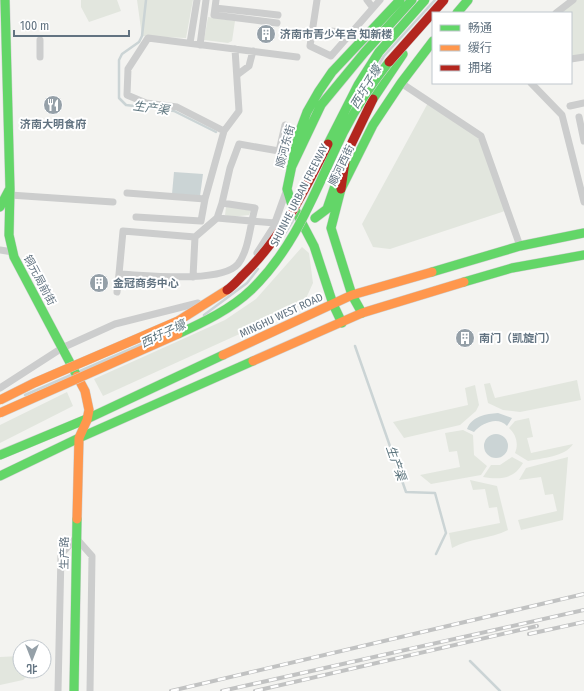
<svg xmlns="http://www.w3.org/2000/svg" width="584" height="691" font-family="'Fira Sans Condensed','Noto Sans SC',sans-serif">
<rect width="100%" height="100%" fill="#f3f3f0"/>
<path fill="#e2e6de" d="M81,0H117L121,11L89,22L81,7Z
M137,0H193L186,38L142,36Z
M573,0H584V57L571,59V13H556Z
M208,17L235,21L232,41L228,43L204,40Z
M429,101L481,136L508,210L390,249L373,247L362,224Z
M231,206L251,211L249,215L230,217L225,215L226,207Z
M302,247L309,253L313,283L303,305L103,396L94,379L225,320L256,299Z
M577,380L581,400L520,412L503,410L488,403L484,384L490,383L495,398Z
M475,385L479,405L476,411L460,425L404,438L393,422L468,405L465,388Z
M67,392L73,406L0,443V425Z
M529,418L533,437L527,438L531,453L573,444C565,457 542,458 528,461L515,453C519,444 516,434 509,428L515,421Z
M463,430L473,435L474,455L487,466L481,475L431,484L420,475L460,467L457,451L449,452L445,433Z
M512,457L523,463C514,479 500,480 483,477L491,465H500Z
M568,457L563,520L521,530L518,520L557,511L553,494L545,495L541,477L519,480L526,468Z
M470,480L497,486L508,530C490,539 470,538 452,548L449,533L500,523L497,507L489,508L485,489L473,490Z
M20,656V671H27L28,675L23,680L0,685V657Z"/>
<path fill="#cbd4d5" d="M174,172L203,174L200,196L172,194Z
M498,413L512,418L507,426C498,416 482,423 474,432L467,429C472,416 486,414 498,413Z
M484 446a12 12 0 1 1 24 0a12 12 0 1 1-24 0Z"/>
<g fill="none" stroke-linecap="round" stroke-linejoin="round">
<path stroke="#cbd4d5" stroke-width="2.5" d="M146,0L142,36L139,42L122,54L119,60V98L126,105L174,111L216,132
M375,71L384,56L435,0
M284,235L294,219
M204,315L247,283L258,269
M355,346L406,492L435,493L446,533L436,554
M25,395L149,341
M470,661L500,691"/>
<defs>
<path id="fast" d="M5,0L10,189L9,235L14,257L77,376
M457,13L468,0
M373,99L403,54
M291,168L321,105L364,53L412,0
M0,207L9,190
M315,218L327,209L338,177
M432,272L520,246L584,233
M464,282L512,268L584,255
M362,313L352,295L331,228L341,189L373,125L401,83L433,41
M342,323L333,304L314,246L291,202L287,189L298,136L307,112L319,91L332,72L400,0
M0,455L89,418L223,355
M0,476L79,438L253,361
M74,691L77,519"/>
<path id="slow" d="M223,355L352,295L432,272
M253,361L362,313L464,282
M77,376L85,391L89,410L87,420L79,438L77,519"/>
<path id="jam" d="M341,189L346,155L373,99"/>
</defs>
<use href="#fast" stroke="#cfd0d0" stroke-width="10"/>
<use href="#slow" stroke="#cfd0d0" stroke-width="10"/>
<use href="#jam" stroke="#cfd0d0" stroke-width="10"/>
<path stroke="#cccdcd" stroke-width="7" d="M216,0L214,15L277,23
M317,0L310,46L331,56L373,8L367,0
M215,8L278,15
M373,8L380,0
M556,13L573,0
M330,31L352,33
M40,40V57
M190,43L197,0
M200,45L206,0
M235,49L239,111L224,131L177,107L146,103L127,95L128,69L148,38L297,57
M571,59L584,57
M237,75L249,66L253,51
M401,83L481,136L520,246
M531,83L562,115L584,202
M570,106L584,103
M579,117L584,141
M127,193L205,199L224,131
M10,195L113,202
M136,217L201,221L205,199
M217,218L222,203
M0,250L13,252
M257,253L273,228L287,189
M119,274L123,231L195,237
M193,277L195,237L217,218L275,223
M117,292L119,274C144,275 221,284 238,264C249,250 250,225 255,208L222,203L230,168L239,144L279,151L285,125
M0,388L62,348L115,324L198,303
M58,691L61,554L76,538L92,556L90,691"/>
<use href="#fast" stroke="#63d668" stroke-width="9"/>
<use href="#slow" stroke="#ff974d" stroke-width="9"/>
<use href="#jam" stroke="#b3261e" stroke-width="9"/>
<defs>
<path id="rail" d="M529,634L584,622
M171,691L584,594
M222,691L584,610
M255,691L537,626"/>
</defs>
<use href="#rail" stroke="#c1c2c2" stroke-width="4"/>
<use href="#rail" stroke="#fff" stroke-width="2.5" stroke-dasharray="8" stroke-linecap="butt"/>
<defs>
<path id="fast-bridge" d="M328,144L358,85L379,52L425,0
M178,334C204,322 231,309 251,290C296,247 316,188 343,133C356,108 371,84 389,62"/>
<path id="slow-bridge" d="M0,400L34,383L178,321L227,290
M0,413L178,334"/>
<path id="jam-bridge" d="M389,62L444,0
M227,290C233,286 238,280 243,275C281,239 305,190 328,144"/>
</defs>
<use href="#fast-bridge" stroke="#d1d1d1" stroke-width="10" stroke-linecap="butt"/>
<use href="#slow-bridge" stroke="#d1d1d1" stroke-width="10" stroke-linecap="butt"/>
<use href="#jam-bridge" stroke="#d1d1d1" stroke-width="10" stroke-linecap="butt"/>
<use href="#fast-bridge" stroke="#63d668" stroke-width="9"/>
<use href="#slow-bridge" stroke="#ff974d" stroke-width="9"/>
<use href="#jam-bridge" stroke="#b3261e" stroke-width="9"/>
</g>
<defs>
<symbol id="building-disc" viewBox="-11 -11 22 22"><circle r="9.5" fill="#95a0a8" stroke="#fff"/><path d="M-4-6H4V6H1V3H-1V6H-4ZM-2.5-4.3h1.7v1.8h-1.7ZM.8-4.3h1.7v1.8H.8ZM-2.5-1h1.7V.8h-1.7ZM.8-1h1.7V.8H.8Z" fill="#fff"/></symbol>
<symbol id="restaurant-disc" viewBox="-11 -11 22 22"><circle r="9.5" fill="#95a0a8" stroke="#fff"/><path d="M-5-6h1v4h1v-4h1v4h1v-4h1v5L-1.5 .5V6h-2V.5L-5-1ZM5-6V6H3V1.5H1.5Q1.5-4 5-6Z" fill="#fff"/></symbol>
</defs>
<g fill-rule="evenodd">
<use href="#building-disc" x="255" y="23" width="22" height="22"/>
<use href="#restaurant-disc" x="42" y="94" width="22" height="22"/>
<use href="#building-disc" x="88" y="272" width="22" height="22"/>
<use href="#building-disc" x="454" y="327" width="22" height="22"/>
</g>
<g text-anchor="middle" stroke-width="4" stroke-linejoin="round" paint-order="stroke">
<g font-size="11" font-weight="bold" fill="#627381" stroke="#fff" text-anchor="start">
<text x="280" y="38">济南市青少年宫 知新楼</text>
<text x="53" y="128" text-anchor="middle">济南大明食府</text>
<text x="113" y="287">金冠商务中心</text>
<text x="479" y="342">南门（凯旋门）</text>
</g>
<g font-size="11" fill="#627381" stroke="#fff">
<text transform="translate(285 146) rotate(-75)" y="4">顺河东街</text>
<text transform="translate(341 165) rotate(-64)" y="4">顺河西街</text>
<text transform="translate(299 195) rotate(-63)" y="4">SHUNHE URBAN FREEWAY</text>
<text transform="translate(40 280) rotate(62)" y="4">铜元局前街</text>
<text transform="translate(281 315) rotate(-25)" y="4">MINGHU WEST ROAD</text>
<text transform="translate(64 553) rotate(-89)" y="4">生产路</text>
</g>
<g font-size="12" font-style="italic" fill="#5e767f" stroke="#fff">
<text transform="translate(366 87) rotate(-59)" y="4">西圩子壕</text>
<text transform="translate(151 108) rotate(8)" y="4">生产渠</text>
<text transform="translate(163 334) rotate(-25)" y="4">西圩子壕</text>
<text transform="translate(396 463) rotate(71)" y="4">生产渠</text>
</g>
</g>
<rect x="432" y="12" width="140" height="72" fill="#ffffff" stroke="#c0c7cd"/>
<rect x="440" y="25" width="20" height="6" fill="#63d668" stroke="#c0c7cd"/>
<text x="468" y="32" font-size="12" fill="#627381">畅通</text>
<rect x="440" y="45" width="20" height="6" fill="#ff974d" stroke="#c0c7cd"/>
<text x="468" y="52" font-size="12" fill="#627381">缓行</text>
<rect x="440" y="65" width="20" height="6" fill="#b3261e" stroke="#c0c7cd"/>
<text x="468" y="72" font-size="12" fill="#627381">拥堵</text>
<g transform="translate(32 659) rotate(180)"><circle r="19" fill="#ffffff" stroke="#c0c7cd"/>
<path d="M0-3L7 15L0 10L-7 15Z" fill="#95a0a8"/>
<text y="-6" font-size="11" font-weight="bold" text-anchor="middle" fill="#627381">北</text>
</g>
<path d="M14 30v6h115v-6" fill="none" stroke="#627381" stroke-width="2"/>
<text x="20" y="30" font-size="12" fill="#627381" stroke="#ffffff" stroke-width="3" paint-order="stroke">100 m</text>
</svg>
